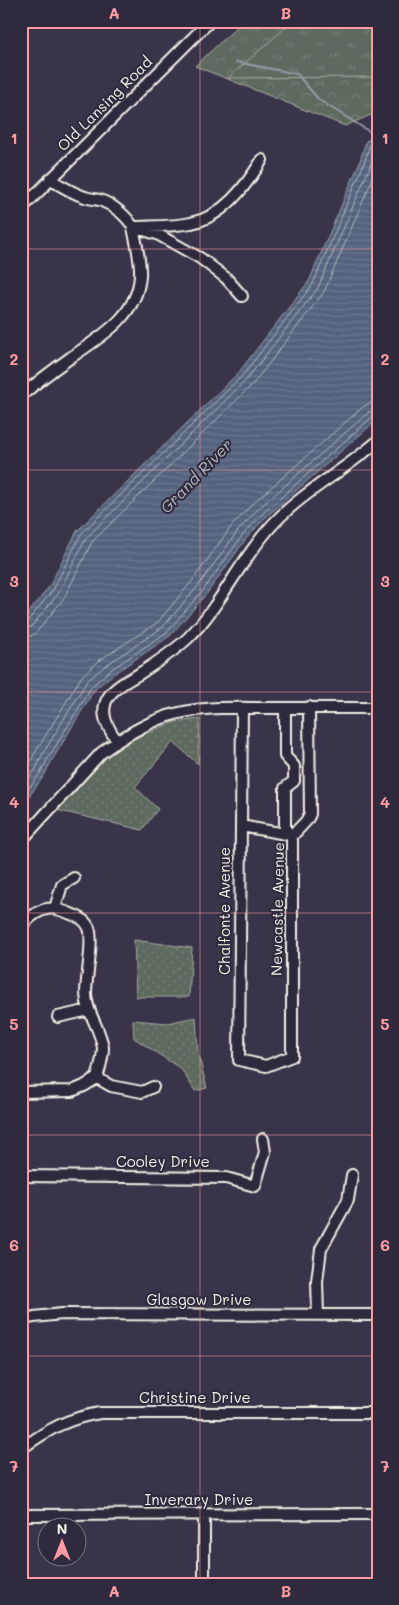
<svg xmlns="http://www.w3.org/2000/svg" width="399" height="1605" font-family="Mali,sans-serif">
<defs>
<pattern id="grass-dots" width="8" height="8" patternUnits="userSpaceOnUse" patternTransform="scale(1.25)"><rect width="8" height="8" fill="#5f6a5f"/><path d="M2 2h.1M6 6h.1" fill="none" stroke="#778076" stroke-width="1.8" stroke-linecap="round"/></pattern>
<pattern id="forest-crowns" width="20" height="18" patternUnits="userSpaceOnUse" patternTransform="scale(1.25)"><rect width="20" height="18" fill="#5f6a5f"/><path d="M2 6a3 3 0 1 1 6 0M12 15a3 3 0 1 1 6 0" fill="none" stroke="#778076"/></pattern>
<pattern id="park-tufts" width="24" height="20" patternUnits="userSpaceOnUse" patternTransform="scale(1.25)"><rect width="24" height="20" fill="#5f6a5f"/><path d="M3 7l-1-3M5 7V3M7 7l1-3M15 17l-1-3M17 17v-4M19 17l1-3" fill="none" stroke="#778076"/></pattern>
<pattern id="water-rules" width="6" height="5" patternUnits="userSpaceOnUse" patternTransform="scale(1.25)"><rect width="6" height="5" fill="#54627d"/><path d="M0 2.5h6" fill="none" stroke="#6d798f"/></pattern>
</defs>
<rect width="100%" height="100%" fill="#393449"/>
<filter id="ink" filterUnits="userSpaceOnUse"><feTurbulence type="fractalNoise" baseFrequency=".02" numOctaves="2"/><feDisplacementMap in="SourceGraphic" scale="10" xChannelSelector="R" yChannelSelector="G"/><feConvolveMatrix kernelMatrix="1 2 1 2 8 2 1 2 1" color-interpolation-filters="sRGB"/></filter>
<g filter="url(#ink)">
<path fill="url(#grass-dots)" stroke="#aaaea4" d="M200,719L198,764L173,742L135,787L158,809L142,830L56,810L105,758L128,741L174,722Z
M134,940L192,948L189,997H136Z
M196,1017L198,1054L207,1088L195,1091L181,1069L134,1038L133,1020L167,1023Z"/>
<path fill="url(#forest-crowns)" stroke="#aaaea4" d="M243,21H378V112L345,126L195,66Z"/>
<path fill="url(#park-tufts)" stroke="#aaaea4" d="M293,21H378V77L228,78Z"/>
<path fill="url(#water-rules)" stroke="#949ba8" d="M378,135V419L265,518L246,539L208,592L170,636L112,675L95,689L51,762L45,774L21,808V622L49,587L77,531L239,372L309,281L359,164L366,141Z"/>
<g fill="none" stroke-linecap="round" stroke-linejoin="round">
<path stroke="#b4b8bd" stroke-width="1" d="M21,624L27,622L53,590L81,534L243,375L313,284L363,166L370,145L378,141
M21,631L31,627L58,594L86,538L247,379L318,288L369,169L375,150L378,148
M21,638L29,637L36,633L64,598L92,542L253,384L324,292L378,166
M21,775L29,765L35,753L82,676L100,660L158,622L193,580L231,527L251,505L364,406L371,403L378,402
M21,788L36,769L41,757L87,681L105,666L163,627L199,585L237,532L257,510L369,412L378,410
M21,799L41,772L47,760L92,686L109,671L167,632L204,589L242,536L261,515L372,417L378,416"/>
<path stroke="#949ba8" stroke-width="2" d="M236,62L297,74L319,100L378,137"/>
<defs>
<path id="minor" d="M50,179C61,186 72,193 85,197C90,199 95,199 100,200C113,205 126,215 133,227L157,234L200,258L226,278L242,296
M21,209L210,21
M21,396C37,382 53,370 70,358C100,337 137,317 140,276C141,260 136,243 133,227C152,226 172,227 191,223C223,217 246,186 262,160
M242,708L239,1060L266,1066L292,1056V836L307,820L310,814L309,707
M285,708V756L294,766V781L285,788V829L292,836
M117,741C108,728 98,712 109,696C116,686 129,680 139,674C156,663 173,652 188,638C222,604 241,558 274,523C304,491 345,470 378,441
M241,826L291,835
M21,841L101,753C121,738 144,724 168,716C199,706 231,708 263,708C301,708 339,708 378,708
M55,908L62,885L74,878
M21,928C28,917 43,906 56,909C61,910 66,912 71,914C78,916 86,921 89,928C94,941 86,977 86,993C86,1013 101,1029 103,1048C103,1058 100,1068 97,1078L84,1086L72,1091L21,1092
M58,1017L89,1010
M97,1078L111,1086L142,1092L153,1087
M21,1176L226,1178L255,1186L265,1152L263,1139
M318,1315L317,1281L321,1249L348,1200L352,1175
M21,1320L34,1317L62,1314L378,1315
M21,1449C47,1430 68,1418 100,1413H378
M21,1515L378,1514
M204,1584V1515"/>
</defs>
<use href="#minor" stroke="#f4f1e8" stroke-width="14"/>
<use href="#minor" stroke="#2f2a3d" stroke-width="10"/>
</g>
</g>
<path fill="none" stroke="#ff9aa2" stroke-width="1" stroke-opacity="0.55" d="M200,21V1584M21,249H378M21,470H378M21,692H378M21,913H378M21,1135H378M21,1356H378"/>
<g text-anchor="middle" stroke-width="4" stroke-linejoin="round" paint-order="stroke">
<g font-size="15" fill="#f4f1e8" stroke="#2f2a3d">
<text transform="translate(105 104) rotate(-45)" y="5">Old Lansing Road</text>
<text transform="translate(278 909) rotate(-89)" y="5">Newcastle Avenue</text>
<text transform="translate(225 911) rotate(-90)" y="5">Chalfonte Avenue</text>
<text x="163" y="1167">Cooley Drive</text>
<text x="199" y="1305">Glasgow Drive</text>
<text x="195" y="1403">Christine Drive</text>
<text x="199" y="1505">Inverary Drive</text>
</g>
<g font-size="16" font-style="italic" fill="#b4b8bd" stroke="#2f2a3d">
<text transform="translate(196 476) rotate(-46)" y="6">Grand River</text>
</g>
</g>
<rect width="399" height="1605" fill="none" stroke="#2f2a3d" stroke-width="55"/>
<g transform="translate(62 1542)"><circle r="24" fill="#2f2a3d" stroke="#7e7a81"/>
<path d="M0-4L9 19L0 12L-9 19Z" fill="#ff9aa2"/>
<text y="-8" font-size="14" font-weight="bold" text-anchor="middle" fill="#f4f1e8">N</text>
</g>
<rect x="28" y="28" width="344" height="1550" fill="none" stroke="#ff9aa2" stroke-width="2"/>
<g font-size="16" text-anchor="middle" font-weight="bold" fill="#ff9aa2">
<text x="114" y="19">A</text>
<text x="286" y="19">B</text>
<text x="14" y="144">1</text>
<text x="385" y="144">1</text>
<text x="14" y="365">2</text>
<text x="385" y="365">2</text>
<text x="14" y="587">3</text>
<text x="385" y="587">3</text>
<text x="14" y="808">4</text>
<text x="385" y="808">4</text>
<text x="14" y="1030">5</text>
<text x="385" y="1030">5</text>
<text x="14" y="1251">6</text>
<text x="385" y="1251">6</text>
<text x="14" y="1472">7</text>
<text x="385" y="1472">7</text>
<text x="114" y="1597">A</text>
<text x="286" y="1597">B</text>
</g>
</svg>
